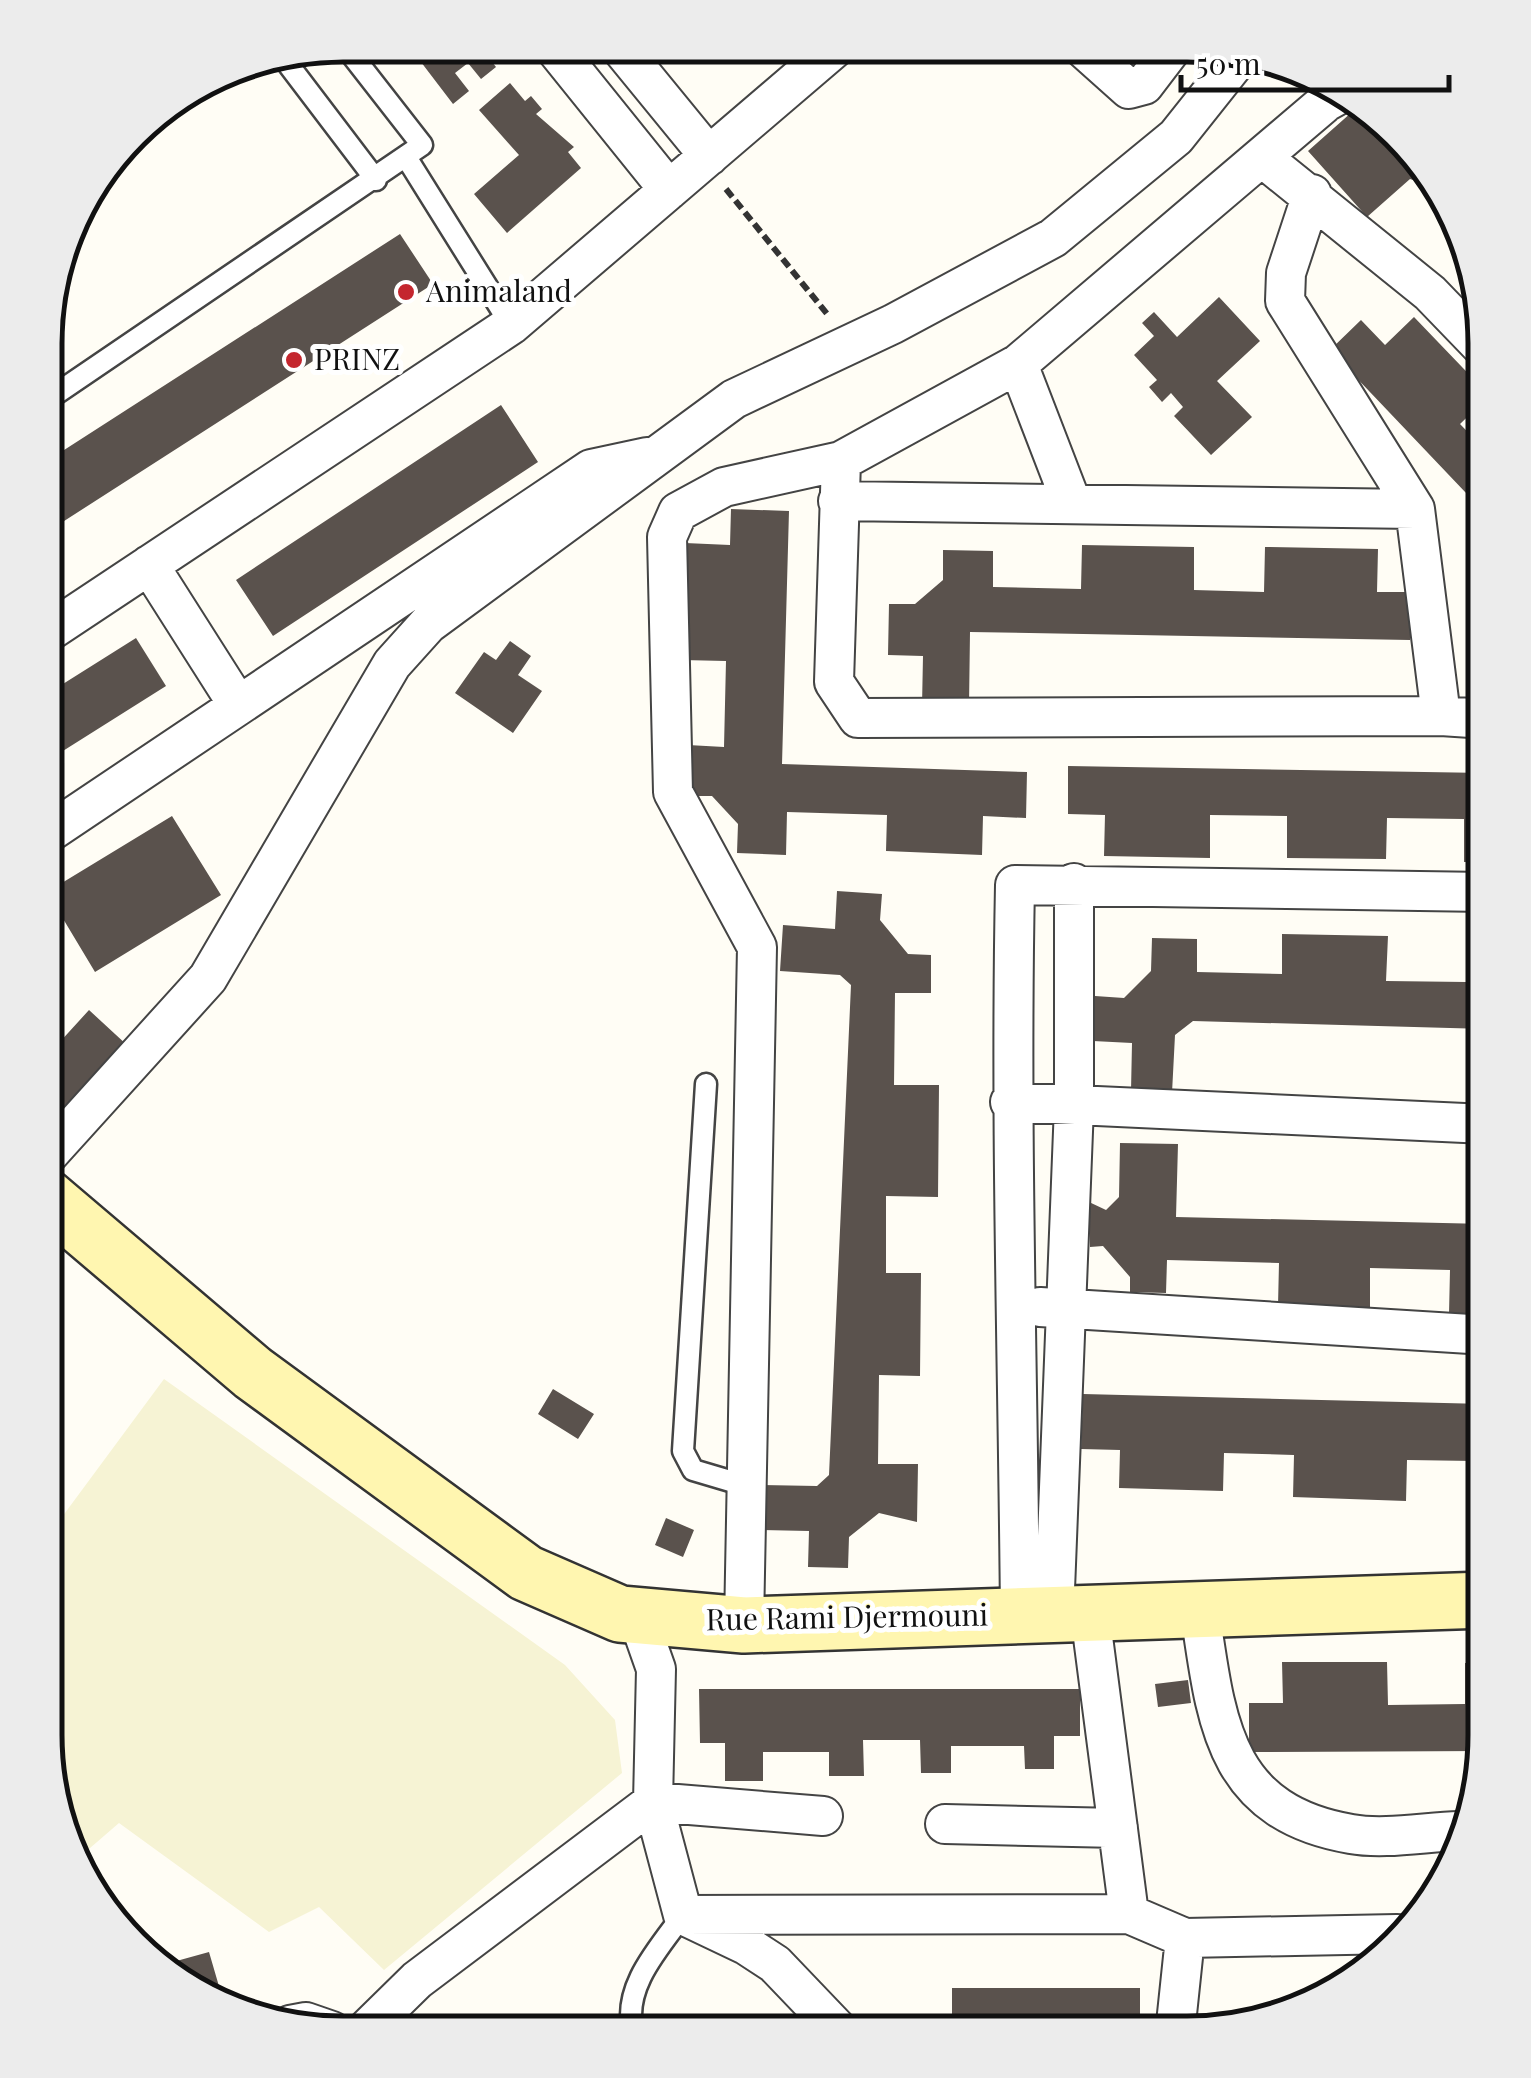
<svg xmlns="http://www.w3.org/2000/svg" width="1531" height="2078" font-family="'Playfair Display',serif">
<rect width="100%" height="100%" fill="#fffdf5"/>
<path fill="#f6f3d4" d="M164,1379L565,1665L615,1720L622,1773L384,1970L319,1907L269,1932L119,1823L75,1861L45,1735V1540Z"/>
<path fill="#5a524d" d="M408,45H479L496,67L481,79L468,63L455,73L469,91L453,104Z
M510,83L525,101L531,96L542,109L536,114L574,147L568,152L581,168L507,233L474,194L519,155L479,110Z
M1361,104L1455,211L1457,218L1426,184L1410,179L1367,217L1308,151Z
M400,234L433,284L47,532V461Z
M1219,297L1260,341L1217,381L1252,417L1211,455L1174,416L1183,407L1171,393L1162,402L1149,387L1157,380L1134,355L1154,336L1142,323L1154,312L1177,337Z
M1414,317L1486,392V399L1460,424L1486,451V514L1330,350L1361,320L1385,345Z
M501,405L538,462L273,636L236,580Z
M731,509L789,511L782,764L1027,772L1026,818L983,816L982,855L886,851L887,815L787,812L786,855L737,853L738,824L712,796H687L688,745L724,747L726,661L682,660L685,543L730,545Z
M1082,545L1194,547V590L1264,592L1265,547L1378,549L1377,592H1410V640L970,632L969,706H922L923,656L888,655L889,604H915L943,580V550L993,551V587L1081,589Z
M136,638L166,686L47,761V694Z
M510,641L531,656L518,675L542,691L513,733L455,693L484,652L496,660Z
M1068,766L1486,773V862H1464V819L1387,818L1386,859L1287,858V816L1210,815V858L1104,856L1105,815L1068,814Z
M172,816L221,895L95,972L47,892Z
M837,891L882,894L880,920L908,954L931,955V993H895L894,1085H939L938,1197L886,1196V1273H921L920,1376L879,1375L878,1464H918L917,1522L879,1513L849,1537L848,1568L808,1567L809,1531L757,1530L758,1485L817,1486L829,1475L851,985L840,975L780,971L783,925L835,929Z
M1282,934L1388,936L1386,981L1466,982L1467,939H1486V1029L1193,1021L1175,1035L1172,1093L1131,1091L1132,1043L1093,1041L1095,996L1124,998L1151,971L1152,938L1197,939V972L1282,974Z
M89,1010L128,1046L68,1112L46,1114V1043L58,1044Z
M1120,1143L1178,1144L1176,1217L1486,1224V1315L1449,1314L1450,1270L1370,1268V1309L1278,1306L1279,1263L1167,1260L1166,1293L1130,1292V1277L1103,1246L1090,1247L1089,1202L1106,1210L1119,1197Z
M553,1389L594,1414L578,1439L538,1414Z
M1083,1394L1485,1404V1503H1472L1474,1461L1407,1460L1406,1501L1293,1497L1294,1455L1224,1453L1223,1491L1119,1488L1120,1450L1081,1449Z
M666,1518L694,1530L683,1557L655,1545Z
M1282,1662H1387L1388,1705L1465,1704V1663H1485V1751L1249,1752V1703H1283Z
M1188,1680L1191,1703L1158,1707L1155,1684Z
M699,1689H1080V1736H1054V1769H1025L1024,1746H951V1773H921L920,1740H863L864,1776H829V1752H763V1781H725V1743H700Z
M209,1952L223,2000L177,1982L162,1965Z
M952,1988H1140V2033L952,2032Z
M483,2015L498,2031H465Z"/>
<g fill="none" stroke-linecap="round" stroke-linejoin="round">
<defs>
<path id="lane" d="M281,55L376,180
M406,157L511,325
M47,400L422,145L344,45
M706,1084L683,1451L693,1470L747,1486
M633,2031C622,1988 658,1949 683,1915"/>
<path id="street" d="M553,46L669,190
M619,46L709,156
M1082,47L1129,89L1144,85L1173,47
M1264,159L1430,293L1486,351
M1312,194L1286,273L1285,301L1415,509L1441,716L1486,719
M1018,364L1072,504
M841,461L834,682L858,718L1441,716
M838,501L1415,509
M149,565L238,705
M47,633L511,325L837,46
M47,834L591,469L647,457
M1010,1102L1486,1124
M46,1157L208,978L392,664L428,624L734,399L893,324L1053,238L1176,137L1242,54
M1040,1307L1486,1335
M1200,1612C1216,1719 1222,1812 1351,1834C1384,1840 1425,1832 1459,1831
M1090,1614L1129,1914
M1054,1615L1074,1106V883
M1020,1616C1018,1372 1010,1129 1015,885L1486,892
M744,1625L757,947L673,792L667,537L678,512L724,487L841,461L1018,364L1326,102L1344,92
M823,1816L653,1802L683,1915L746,1945L775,1964L840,2032
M945,1824L1118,1828
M683,1915L1129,1914L1185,1938
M290,2025L306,2022L332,2031
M365,2031L417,1980L653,1802L656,1669L637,1615
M1175,2033L1185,1938L1397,1934"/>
<path id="secondary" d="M46,1197L253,1373L526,1573L620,1614L744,1625L1485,1600"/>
</defs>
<use href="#lane" stroke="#444" stroke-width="25"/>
<use href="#street" stroke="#444" stroke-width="42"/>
<use href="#secondary" stroke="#333" stroke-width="60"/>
<path stroke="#333" stroke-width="6" stroke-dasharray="10 5" stroke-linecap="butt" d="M726,189L828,315"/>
<use href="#lane" stroke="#fff" stroke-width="20"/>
<use href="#street" stroke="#fff" stroke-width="38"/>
<use href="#secondary" stroke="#fff6b0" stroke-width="55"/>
</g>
<g fill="#c4262e" stroke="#fff" stroke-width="4">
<circle cx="406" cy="292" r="10"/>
<circle cx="294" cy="360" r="10"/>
</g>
<g text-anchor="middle" stroke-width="10" stroke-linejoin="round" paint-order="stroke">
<g font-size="30" fill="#111" stroke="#fff" text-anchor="start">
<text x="426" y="302">Animaland</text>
<text x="314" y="370">PRINZ</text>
</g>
<g font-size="30" fill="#111" stroke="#fff">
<text transform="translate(847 1618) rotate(-1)" y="10">Rue Rami Djermouni</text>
</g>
</g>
<path d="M0 0H1531V2078H0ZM343 62H1187A281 281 0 0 1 1468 343V1735A281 281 0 0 1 1187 2016H343A281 281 0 0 1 62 1735V343A281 281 0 0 1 343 62Z" fill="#ececec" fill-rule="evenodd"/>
<path fill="none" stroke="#111" stroke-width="5" d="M343 62H1187A281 281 0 0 1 1468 343V1735A281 281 0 0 1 1187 2016H343A281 281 0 0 1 62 1735V343A281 281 0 0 1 343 62Z"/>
<path d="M1181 75v15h268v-15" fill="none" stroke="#111111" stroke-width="5"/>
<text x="1196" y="75" font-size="30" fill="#111111" stroke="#ffffff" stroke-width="8" paint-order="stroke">50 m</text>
</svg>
